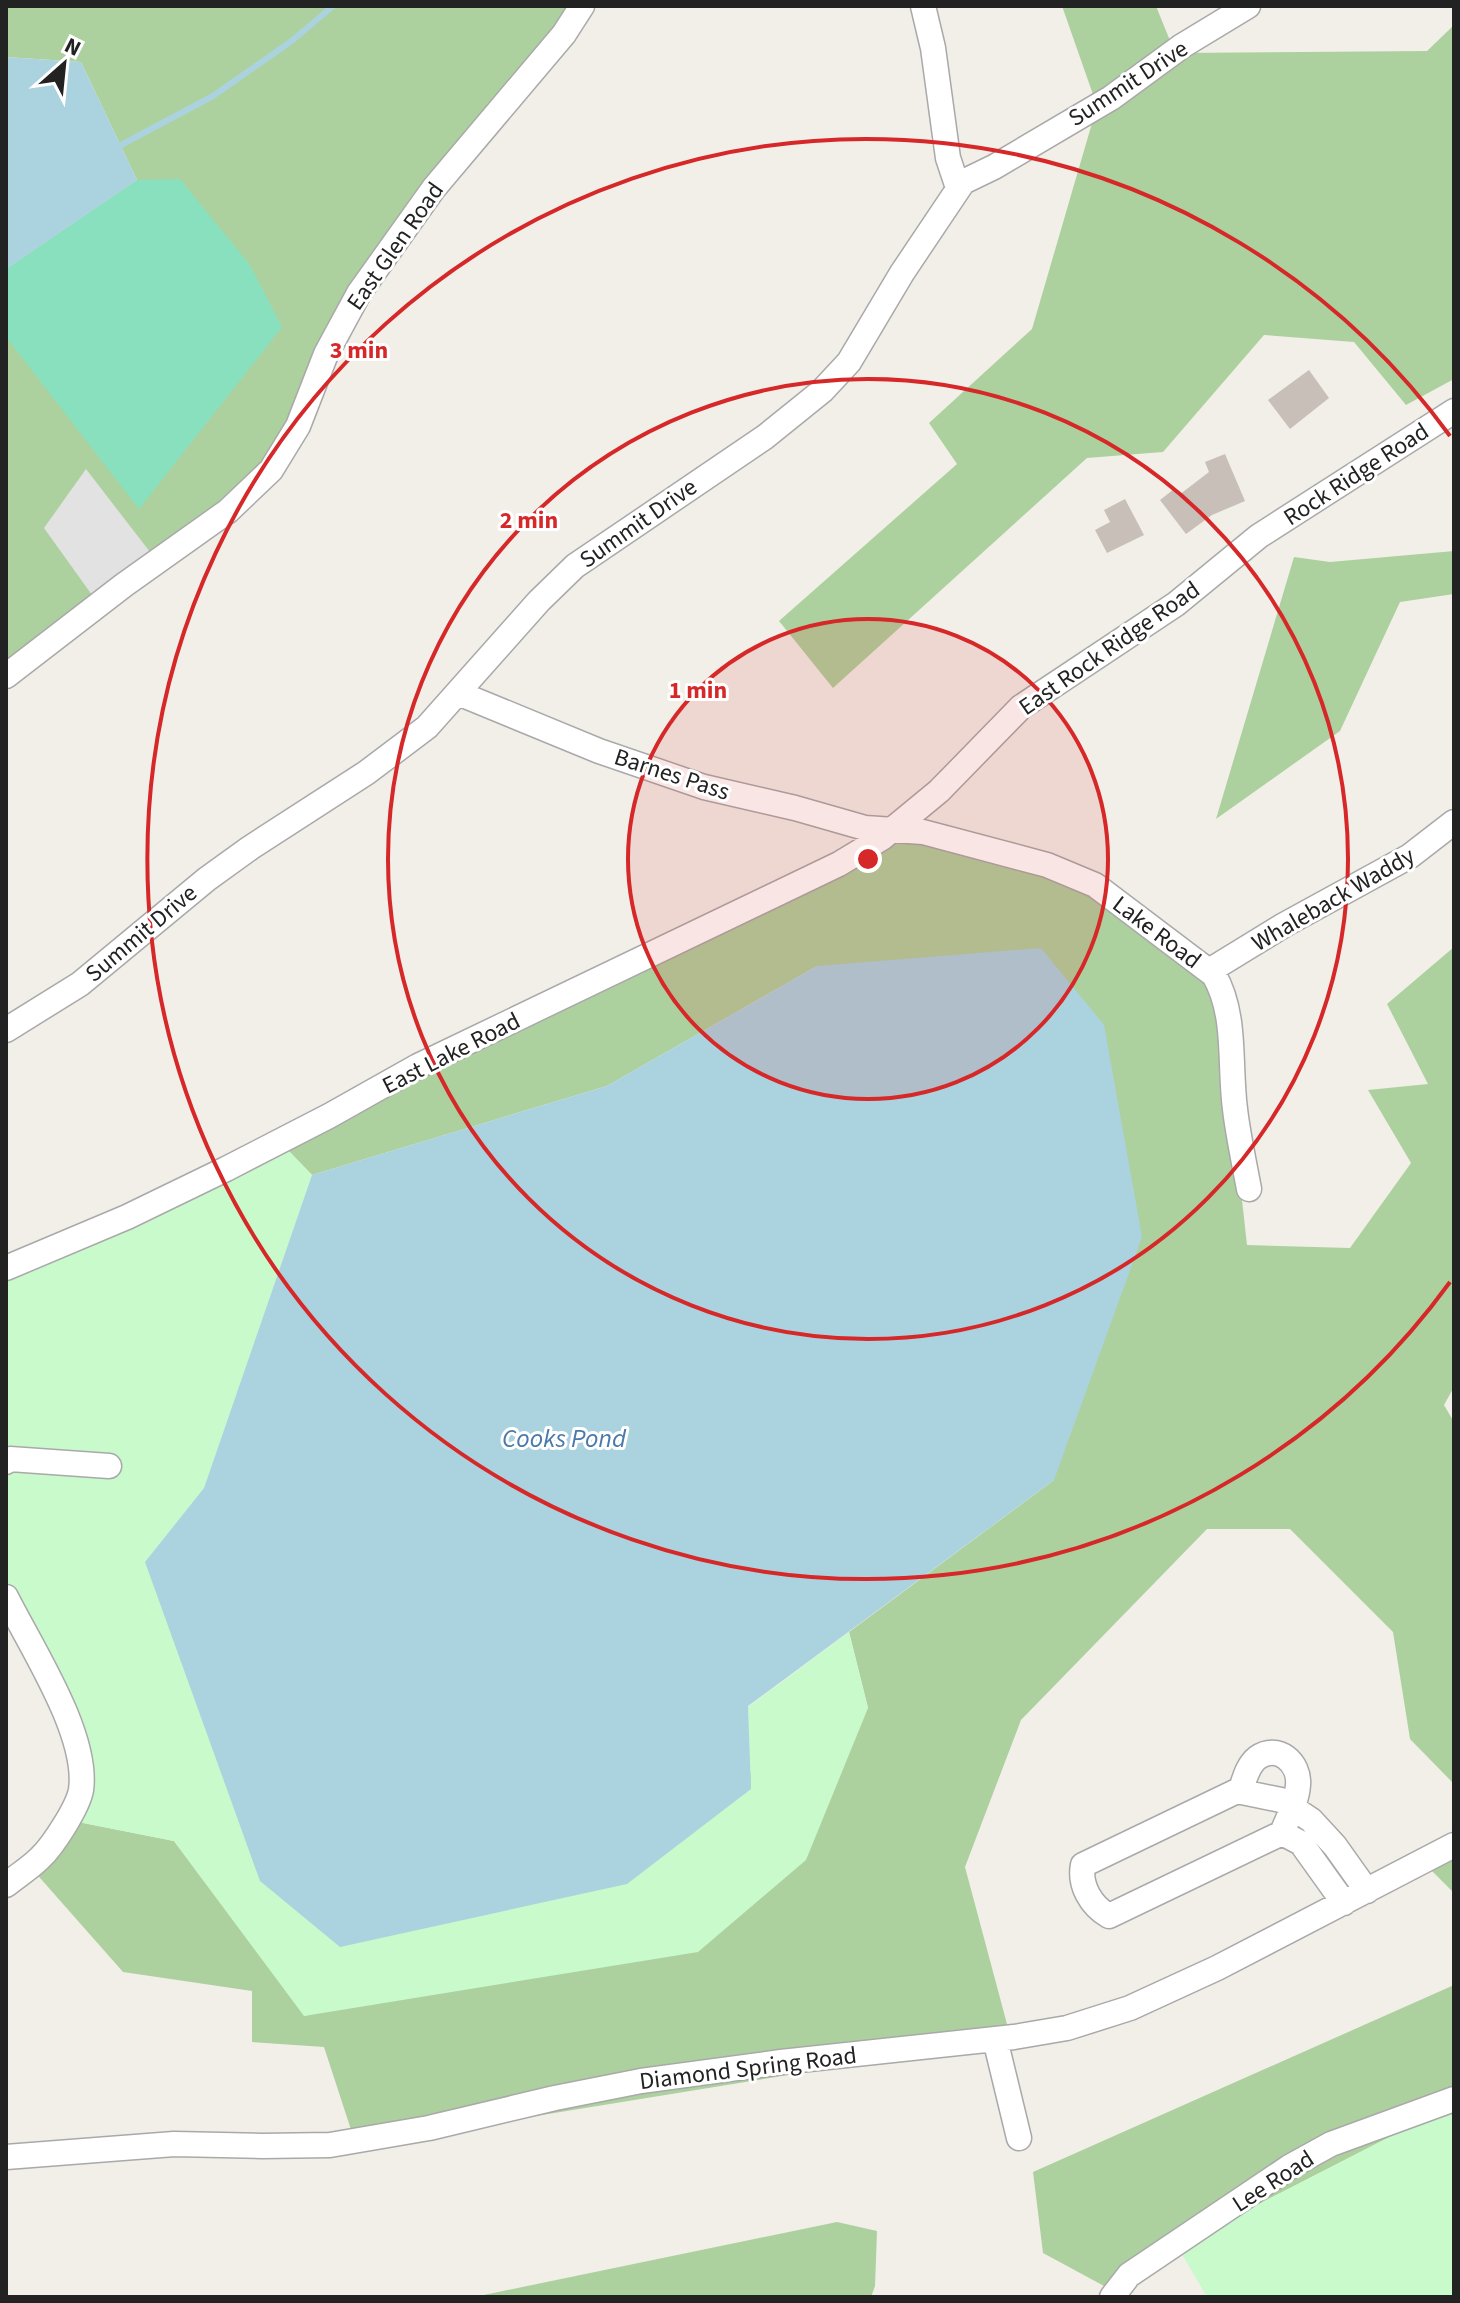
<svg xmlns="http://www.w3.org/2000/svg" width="1460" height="2303" font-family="'Source Sans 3',sans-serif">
<rect width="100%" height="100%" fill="#f2efe9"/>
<path fill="#add19e" d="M6,6H583L378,265L273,474L6,688V269L137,180L81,62L6,57Z
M1062,6H1156L1175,53L1427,51L1454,25V379L1406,405L1354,342L1264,335L1163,452L1087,458L833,688L779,621L957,464L929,423L1032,329L1097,106Z
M1454,551V594L1400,602L1340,731L1216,819L1294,557L1330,562Z
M906,833L1087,876L1218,983L1247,1245L1350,1248L1411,1163L1368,1090L1428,1084L1387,1004L1454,947V1387L1444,1405L1454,1422V1784L1410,1739L1393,1632L1290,1529H1207L1021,1720L965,1867L1011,2039L356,2145L324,2047L252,2042V1991L123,1972L33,1870L73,1821L174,1841L305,2016L868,1708L849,1632L1054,1480L817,966L607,1086L312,1175L284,1146Z
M1454,1846V1893L1424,1863Z
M1454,1985V2104L1177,2246L1117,2293L1043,2253L1033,2172Z
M837,2222L877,2231L875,2286L871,2297H474Z"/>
<path fill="#c8facc" d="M284,1146L312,1175L204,1488L145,1562L751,1789L748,1707L849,1632L868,1708L806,1860L698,1952L304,2016L174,1841L73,1821L75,1724L6,1614V1278Z
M1454,2104V2297H1207L1177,2246Z"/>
<path fill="#88e0be" d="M180,179L250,265L282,327L139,509L6,337V269L137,180Z"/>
<path fill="#e2e2e2" d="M86,469L150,552L92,595L44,528Z"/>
<path fill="#aad3df" d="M6,57L81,62L137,180L6,269Z
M1041,948L1104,1025L1142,1237L1054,1480L748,1706L751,1789L627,1884L340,1947L260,1881L145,1562L204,1488L312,1175L607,1086L817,966Z"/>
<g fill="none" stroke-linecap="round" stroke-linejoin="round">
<path stroke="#aad3df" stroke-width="6" d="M121,145L213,96L293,40L333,6"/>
</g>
<path fill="#c7bfb8" d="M1309,370L1329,398L1290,429L1268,400Z
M1225,454L1245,501L1212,515L1186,534L1160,500L1174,489L1179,495L1209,472L1205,462Z
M1125,499L1144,535L1107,553L1095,530L1110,522L1104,510Z"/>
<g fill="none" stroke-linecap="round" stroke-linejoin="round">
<defs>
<path id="minor" d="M923,6L933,48L948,158L958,188
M6,676L124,585L228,511L271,470L298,426L326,354L359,293L434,188L564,34L582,6
M458,693L599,751L704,787L795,808L865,828L923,832L1047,865L1095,885L1214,975C1237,1015 1229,1064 1235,1109C1238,1135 1244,1162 1249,1189
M1209,971L1284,925L1410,856L1454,822
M6,1030L80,984L207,879L250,848L366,773L427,727L539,601L575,566L765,437L822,391L849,362L902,273L963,182L994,167L1111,98L1182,46L1248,6
M6,1268L127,1217L226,1169L329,1116L418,1066L839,864L882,838L939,791L1021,707L1176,604L1259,536L1454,411
M6,1462L10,1459L109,1466
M6,1597C31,1647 89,1735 81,1790C78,1807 53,1846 40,1858C30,1868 17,1876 6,1885
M1240,1792C1244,1781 1247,1766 1257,1758C1278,1743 1300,1763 1298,1785C1297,1801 1288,1818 1282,1833L1109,1916C1091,1906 1079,1885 1083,1865L1237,1791L1281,1800L1311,1820L1335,1846L1367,1891
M1282,1833L1301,1843L1344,1903
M995,2039L1019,2138
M6,2157L174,2144L262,2146L330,2145L429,2128L555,2098L641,2081L781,2062L1014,2037L1067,2028L1130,2008L1217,1968L1454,1845
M1112,2297L1129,2275L1291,2166L1331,2144L1454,2099"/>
</defs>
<use href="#minor" stroke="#a9a9a9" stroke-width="27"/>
<use href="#minor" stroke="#fff" stroke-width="24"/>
</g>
<circle cx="868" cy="859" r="240" fill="#d62828" fill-opacity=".12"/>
<g fill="none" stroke="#d62828" stroke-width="4">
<circle cx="868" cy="859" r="240"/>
<circle cx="868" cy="859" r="480"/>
<path d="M1450 1282A720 720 0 1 1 1450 436"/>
</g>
<g text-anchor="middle" stroke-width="6" stroke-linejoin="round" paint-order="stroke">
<g font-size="24" fill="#222" stroke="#fff">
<text transform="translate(1128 83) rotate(-33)" y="8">Summit Drive</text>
<text transform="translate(395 246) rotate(-55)" y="8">East Glen Road</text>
<text transform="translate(1356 474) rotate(-33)" y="8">Rock Ridge Road</text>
<text transform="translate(638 523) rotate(-35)" y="8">Summit Drive</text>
<text transform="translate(1109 648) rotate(-35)" y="8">East Rock Ridge Road</text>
<text transform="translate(672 774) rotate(18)" y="8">Barnes Pass</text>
<text transform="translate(1333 899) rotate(-30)" y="8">Whaleback Waddy</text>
<text transform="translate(1157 932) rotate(37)" y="8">Lake Road</text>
<text transform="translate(141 933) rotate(-40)" y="8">Summit Drive</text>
<text transform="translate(451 1053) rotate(-27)" y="8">East Lake Road</text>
<text transform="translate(748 2068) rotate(-7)" y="8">Diamond Spring Road</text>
<text transform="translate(1273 2181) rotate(-33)" y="8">Lee Road</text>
</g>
<g font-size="26" font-style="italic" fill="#4a7aab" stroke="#fff">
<text x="564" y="1447">Cooks Pond</text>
</g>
</g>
<circle cx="868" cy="859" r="12" fill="#d62828" stroke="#fff" stroke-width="4"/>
<g font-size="24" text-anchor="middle" font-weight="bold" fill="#d62828" stroke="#fff" stroke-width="6" stroke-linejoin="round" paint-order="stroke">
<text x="359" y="358">3 min</text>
<text x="529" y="528">2 min</text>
<text x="698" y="698">1 min</text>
</g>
<rect width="1460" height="2303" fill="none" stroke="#222222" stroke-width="16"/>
<g transform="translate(64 64) rotate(27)" stroke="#ffffff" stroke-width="6" paint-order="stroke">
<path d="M0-6L14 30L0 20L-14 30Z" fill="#222222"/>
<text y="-12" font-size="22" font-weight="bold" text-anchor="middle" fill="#222222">N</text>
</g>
</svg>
